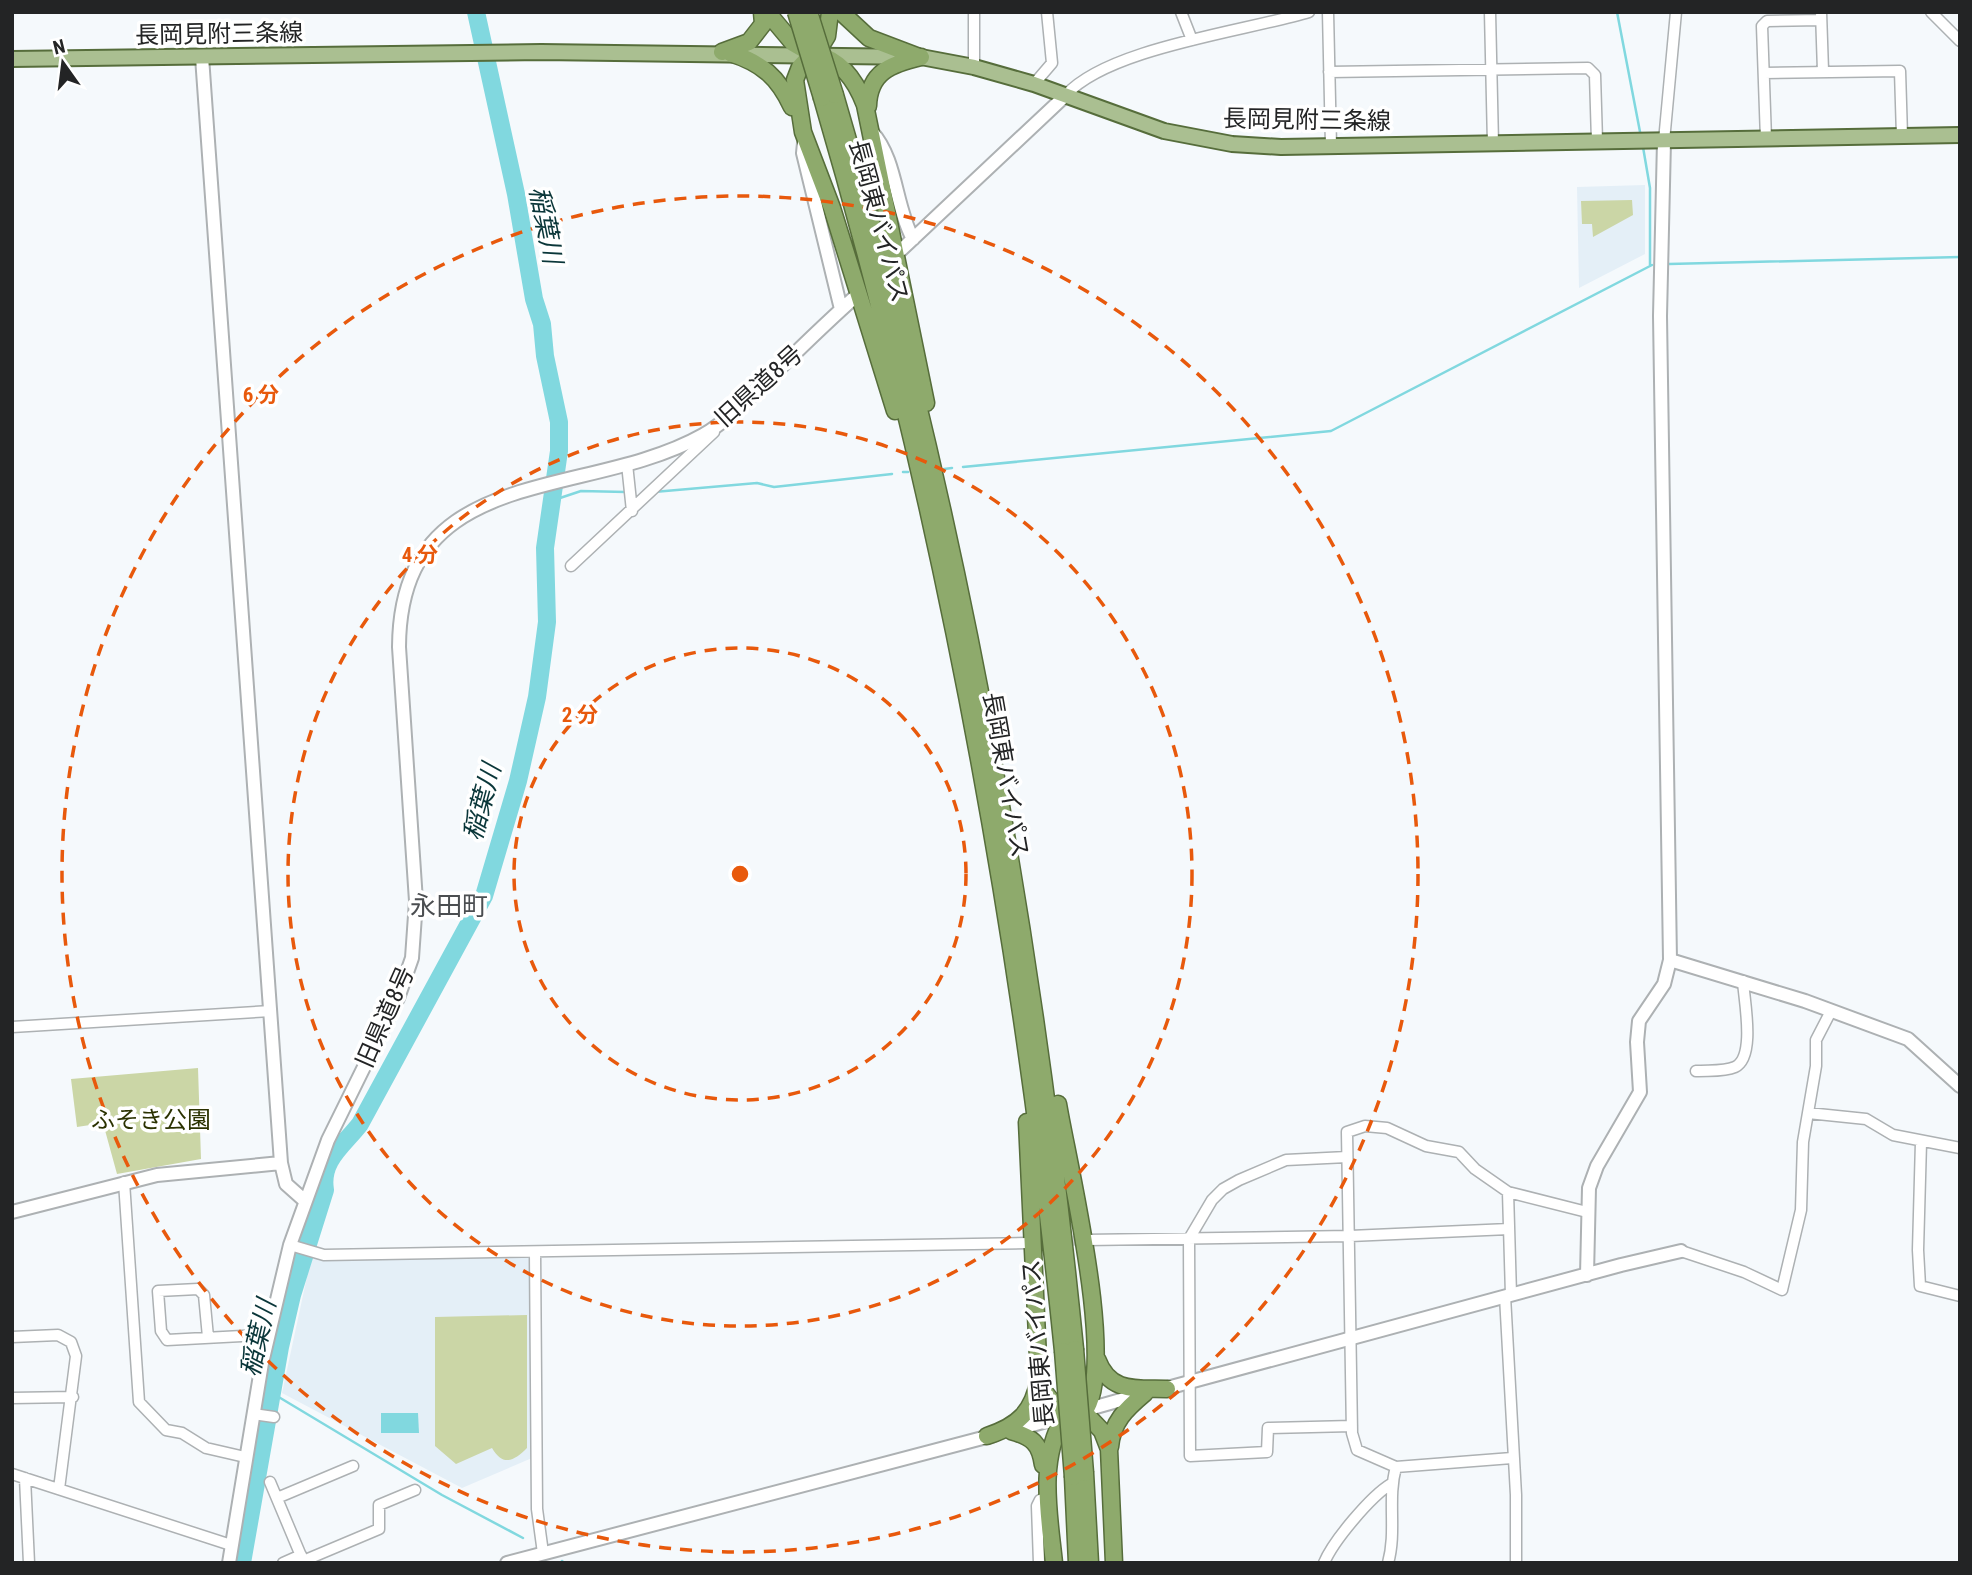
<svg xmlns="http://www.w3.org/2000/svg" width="1972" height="1575" font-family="'Roboto Condensed','Noto Sans JP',sans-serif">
<rect width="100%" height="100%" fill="#f5f9fc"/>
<path fill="#e4eff7" d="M1645,185V254L1579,288L1577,187Z
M526,1255L531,1261L532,1458L462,1488L282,1393L311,1258Z"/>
<path fill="#cbd6a6" d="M1632,200L1633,215L1593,237L1592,224H1582L1581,201Z
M198,1068L201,1159L117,1174L103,1123L77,1127L71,1079Z
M527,1315V1448C514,1461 503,1467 492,1448L456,1464L435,1446V1317Z"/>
<path fill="#81d8df" d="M381,1413H418L419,1433H381Z"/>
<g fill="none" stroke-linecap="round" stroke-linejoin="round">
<path stroke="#81d8df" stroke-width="2.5" d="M1617,12L1641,137
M1643,147L1650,188V265
M1669,264L1960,257
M963,467L1331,431L1652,265
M944,469L952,468
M903,472H908
M654,492L757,483L774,487L892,474
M551,501L581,491L626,492
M272,1393L442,1495L523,1538
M562,1561L564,1563"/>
<path stroke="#81d8df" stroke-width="18" d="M242,1563L280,1347L292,1295L325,1190C320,1160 344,1145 360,1124L484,896L518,781L537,697L547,622L545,548L559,451V422L545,356L542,324L534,299L516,194L476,12"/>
<path stroke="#cbced1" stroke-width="10" stroke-dasharray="10 5" stroke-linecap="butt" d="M1028,1243L1086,1240"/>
<defs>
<path id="minor" d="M974,12V67
M1181,12L1192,40
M1328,12L1331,146
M1490,12L1493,144
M1821,12L1823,71
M1931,12L1960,41
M1329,72L1588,68L1595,75L1597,141
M1764,73L1900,71L1902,136
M1034,84L1052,63L1047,12
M1066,95C1108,48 1246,31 1309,12
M1766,139L1762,26L1767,21L1821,20
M1664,141L1676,12
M627,464L632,511
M571,566L714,432
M12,1027L271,1011
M1696,1071C1709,1070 1724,1072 1735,1067C1756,1057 1744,1000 1743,981
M1808,1113L1866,1119L1893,1135L1960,1148
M1921,1142L1918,1250L1920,1286L1960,1296
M1347,1157L1286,1160L1239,1180L1223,1189L1212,1200L1189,1239L1190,1456L1267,1452L1268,1428L1352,1426
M124,1182L139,1402L166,1430L182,1433L206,1448L245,1457
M1508,1192L1511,1295
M1086,1240L1350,1236L1509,1229
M290,1245L324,1255L1028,1243
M1681,1251L1744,1272L1782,1290L1801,1210L1803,1142L1816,1066V1040L1831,1011
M535,1252L537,1509L543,1553
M1505,1296L1516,1495V1563
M12,1337L58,1335L71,1342L76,1356L59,1489
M208,1337L204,1295L198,1289L158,1291L161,1331L167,1340L259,1335L267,1338
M12,1398L73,1397
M253,1414L274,1417
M1512,1458L1396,1467L1357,1450L1352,1433L1347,1132L1365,1126L1387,1128L1426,1146L1459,1152L1475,1169L1508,1192L1587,1212
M12,1474L231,1545
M25,1478L29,1563
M270,1482L304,1563
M277,1498L353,1466
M303,1561L379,1529V1505L415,1490
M283,1563L301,1555
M1039,1563L1037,1506L1040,1500L1048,1497
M1324,1563C1333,1541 1371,1496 1391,1484
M1388,1563C1397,1531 1387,1499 1396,1467"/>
<path id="tertiary" d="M202,57L281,1163L286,1184L304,1200
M872,132C897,160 895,206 913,239
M804,143L803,153L841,309
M901,250L1066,95
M1670,960L1805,1001L1908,1039L1960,1086
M12,1212L157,1175L281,1163
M1587,1275L1589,1188L1597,1166L1640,1092L1637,1042L1639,1021L1664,984L1670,960L1660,316L1664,141
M1160,1390L1621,1265L1681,1251
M1011,1431L1142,1394
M229,1563L262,1363L290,1245L328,1140L398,998L412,958L416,901L399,647C400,461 586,501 703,435C727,421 747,400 767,381C796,352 825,324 855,297
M507,1563L994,1435"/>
<path id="primary" d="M12,59L541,52L921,57L974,67L1034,84L1164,131L1232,144L1281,147L1960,135"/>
<path id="trunk" d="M767,12L793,43L812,54L800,67L795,80L803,132L832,208L895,411
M830,12L827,36L816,54C841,60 856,81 865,105L926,403
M841,12L869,38L919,57
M722,52L749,42L763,24L762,12
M730,53C762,63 778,77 792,107
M835,95C956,503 1033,925 1075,1349
M822,98C942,507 1020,927 1063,1351
M868,106C869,72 891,64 921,57
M1058,1104C1068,1164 1118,1367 1084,1412L1102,1431L1109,1449L1114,1563
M1027,1122L1039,1379L1043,1390L1064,1417C1038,1461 1049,1514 1054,1563
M1097,1359C1110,1394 1137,1388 1167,1389
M1011,1431C1032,1437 1040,1443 1043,1465
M987,1436C1018,1426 1033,1412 1039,1379
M1110,1447C1112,1422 1126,1409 1145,1393
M1085,1473L1090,1563
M1073,1477L1077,1563"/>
</defs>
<use href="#minor" stroke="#adb1b3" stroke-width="13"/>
<use href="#tertiary" stroke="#adb1b3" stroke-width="16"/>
<use href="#primary" stroke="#566d3b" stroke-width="18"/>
<use href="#trunk" stroke="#566d3b" stroke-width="19"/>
<use href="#minor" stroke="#fff" stroke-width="10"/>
<use href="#tertiary" stroke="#fff" stroke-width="12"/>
<use href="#primary" stroke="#aabf91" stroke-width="14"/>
<use href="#trunk" stroke="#8eaa6c" stroke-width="16"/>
<defs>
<path id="trunk-bridge" d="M796,12L822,98
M809,12L835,95
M1075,1349L1085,1473
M1063,1351L1073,1477"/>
</defs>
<use href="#trunk-bridge" stroke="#566d3b" stroke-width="19" stroke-linecap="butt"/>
<use href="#trunk-bridge" stroke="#8eaa6c" stroke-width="16"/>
</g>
<g fill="none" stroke="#e8590c" stroke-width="3.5" stroke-dasharray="12 9">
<circle cx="740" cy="874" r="226"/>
<circle cx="740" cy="874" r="452"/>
<circle cx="740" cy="874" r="678"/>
</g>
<g text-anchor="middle" stroke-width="7" stroke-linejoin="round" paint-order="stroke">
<g font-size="24" fill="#232425" stroke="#fff">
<text transform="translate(219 34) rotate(-1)" y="8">長岡見附三条線</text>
<text transform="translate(1307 120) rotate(1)" y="8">長岡見附三条線</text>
<text transform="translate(879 221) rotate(75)" y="8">長岡東バイパス</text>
<text transform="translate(759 386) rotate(-42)" y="8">旧県道8号</text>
<text transform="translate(1006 775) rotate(80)" y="8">長岡東バイパス</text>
<text transform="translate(385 1017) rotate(-66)" y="8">旧県道8号</text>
<text transform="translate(1038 1343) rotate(-95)" y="8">長岡東バイパス</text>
</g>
<g font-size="24" fill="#2b3201" stroke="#fff">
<text x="151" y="1128">ふそき公園</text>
</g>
<g font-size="26" font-style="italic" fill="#0a3639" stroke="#fff">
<text transform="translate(546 225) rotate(79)" y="9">稲葉川</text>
<text transform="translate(482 802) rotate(-75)" y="9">稲葉川</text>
<text transform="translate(258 1338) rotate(-77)" y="9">稲葉川</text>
</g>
<g font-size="26" fill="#4b4e51" stroke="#fff">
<text x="449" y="915">永田町</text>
</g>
</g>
<circle cx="740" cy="874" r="10" fill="#e8590c" stroke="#fff" stroke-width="3.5"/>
<g font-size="21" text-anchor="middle" font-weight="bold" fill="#e8590c" stroke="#fff" stroke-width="7" stroke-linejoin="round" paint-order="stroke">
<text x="261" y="402">6 分</text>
<text x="420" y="562">4 分</text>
<text x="580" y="722">2 分</text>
</g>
<rect width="1972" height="1575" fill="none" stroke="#232425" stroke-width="28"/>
<g transform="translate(63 63) rotate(346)" stroke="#ffffff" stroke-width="5" paint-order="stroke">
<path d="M0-5L12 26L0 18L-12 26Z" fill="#232425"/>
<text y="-10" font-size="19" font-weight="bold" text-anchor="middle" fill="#232425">N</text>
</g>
</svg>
